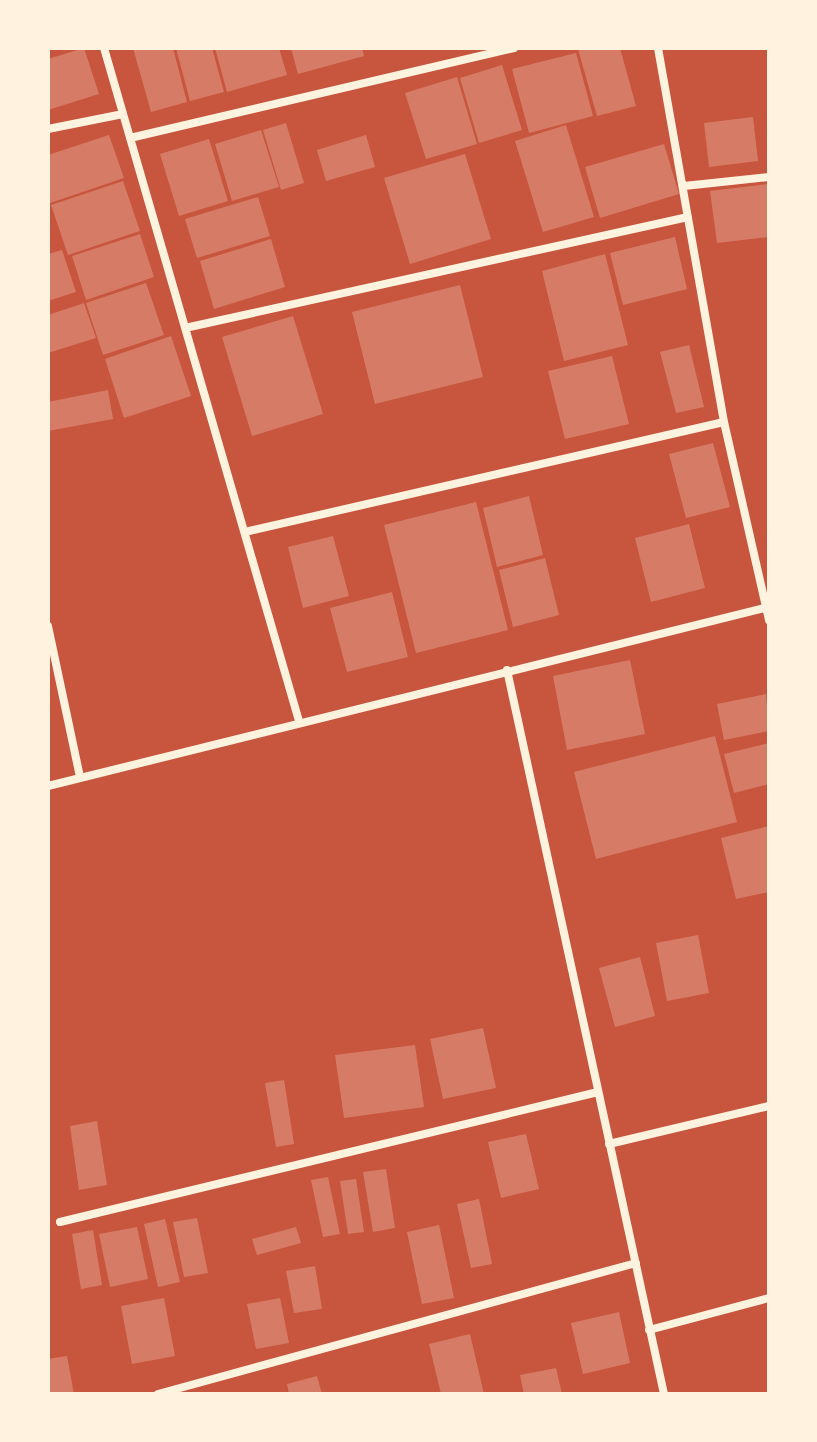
<svg xmlns="http://www.w3.org/2000/svg" width="817" height="1442" font-family="Inter,sans-serif">
<rect width="100%" height="100%" fill="#c8553d"/>
<path fill="#d67c66" d="M84,48L99,94L48,110V59Z
M133,48H173L187,102L151,112Z
M176,48H212L224,92L190,101Z
M215,48H279L287,75L227,92Z
M291,48H362L364,56L298,74Z
M620,48L636,106L597,116L578,49Z
M576,53L593,116L529,133L512,69Z
M502,65L522,130L479,143L460,78Z
M457,77L477,144L426,159L405,93Z
M753,117L758,161L709,167L704,123Z
M286,123L304,183L281,190L263,130Z
M566,125L594,217L543,232L515,141Z
M261,130L279,187L232,201L215,144Z
M109,135L124,178L50,203L48,155Z
M366,135L375,167L326,181L317,150Z
M209,139L228,201L179,216L160,154Z
M664,144L679,194L600,218L585,167Z
M465,154L491,239L410,264L384,178Z
M123,181L140,231L68,255L51,205Z
M769,184V237L717,243L710,191Z
M258,197L270,236L197,258L185,219Z
M140,234L154,277L86,300L72,256Z
M675,237L687,289L623,305L610,253Z
M271,239L285,287L214,309L200,261Z
M62,250L76,292L48,301V254Z
M605,254L628,345L564,361L542,271Z
M146,283L164,335L103,355L86,303Z
M460,285L483,377L375,404L352,312Z
M84,303L96,338L48,353V315Z
M293,316L323,414L252,436L222,337Z
M171,336L191,396L124,418L105,359Z
M689,345L704,407L676,413L660,352Z
M612,356L629,424L565,439L548,371Z
M108,390L113,419L48,431V402Z
M713,443L730,507L686,518L669,454Z
M529,496L543,555L497,567L483,508Z
M476,502L508,630L416,653L384,525Z
M689,524L705,588L651,602L635,538Z
M333,536L349,596L303,608L288,547Z
M545,558L559,615L513,627L499,570Z
M392,592L408,657L347,672L330,608Z
M630,660L645,734L567,750L553,676Z
M766,694L769,731L724,740L717,704Z
M715,736L737,822L596,859L574,772Z
M769,743V784L734,793L724,754Z
M769,826V892L736,899L721,838Z
M698,935L709,993L667,1001L656,943Z
M640,957L655,1016L615,1027L599,968Z
M483,1028L496,1088L443,1099L430,1039Z
M415,1045L424,1107L344,1118L335,1055Z
M284,1080L294,1144L276,1147L265,1083Z
M97,1121L107,1185L79,1190L70,1126Z
M526,1134L539,1189L501,1198L488,1142Z
M386,1169L395,1228L373,1232L363,1172Z
M328,1177L340,1234L323,1237L311,1180Z
M356,1179L364,1232L348,1234L340,1181Z
M479,1199L492,1264L471,1268L457,1204Z
M197,1218L208,1273L184,1277L173,1222Z
M165,1219L180,1282L158,1287L144,1224Z
M439,1225L454,1298L422,1304L407,1232Z
M137,1227L148,1279L110,1287L99,1234Z
M296,1227L301,1243L257,1255L252,1239Z
M93,1230L102,1285L81,1289L72,1234Z
M315,1266L322,1309L294,1313L286,1271Z
M164,1298L175,1356L132,1364L121,1306Z
M280,1298L289,1343L256,1349L247,1304Z
M619,1312L630,1363L583,1374L571,1323Z
M470,1334L484,1394H441L429,1344Z
M67,1356L74,1394H48V1359Z
M556,1368L562,1394H524L520,1375Z
M317,1376L322,1394H289L287,1384Z"/>
<g fill="none" stroke-linecap="round" stroke-linejoin="round">
<path stroke="#fff3e0" stroke-width="8" d="M104,48L299,721
M658,48L724,422L769,620
M48,129L123,114
M130,138L514,48
M684,186L769,177
M185,328L688,217
M245,532L724,422
M48,626L80,777
M507,670L664,1394
M48,786L769,607
M609,1144L769,1106
M60,1222L598,1092
M649,1330L769,1298
M158,1394L636,1263"/>
</g>
<rect width="817" height="1442" fill="none" stroke="#fff3e0" stroke-width="100"/>
</svg>
